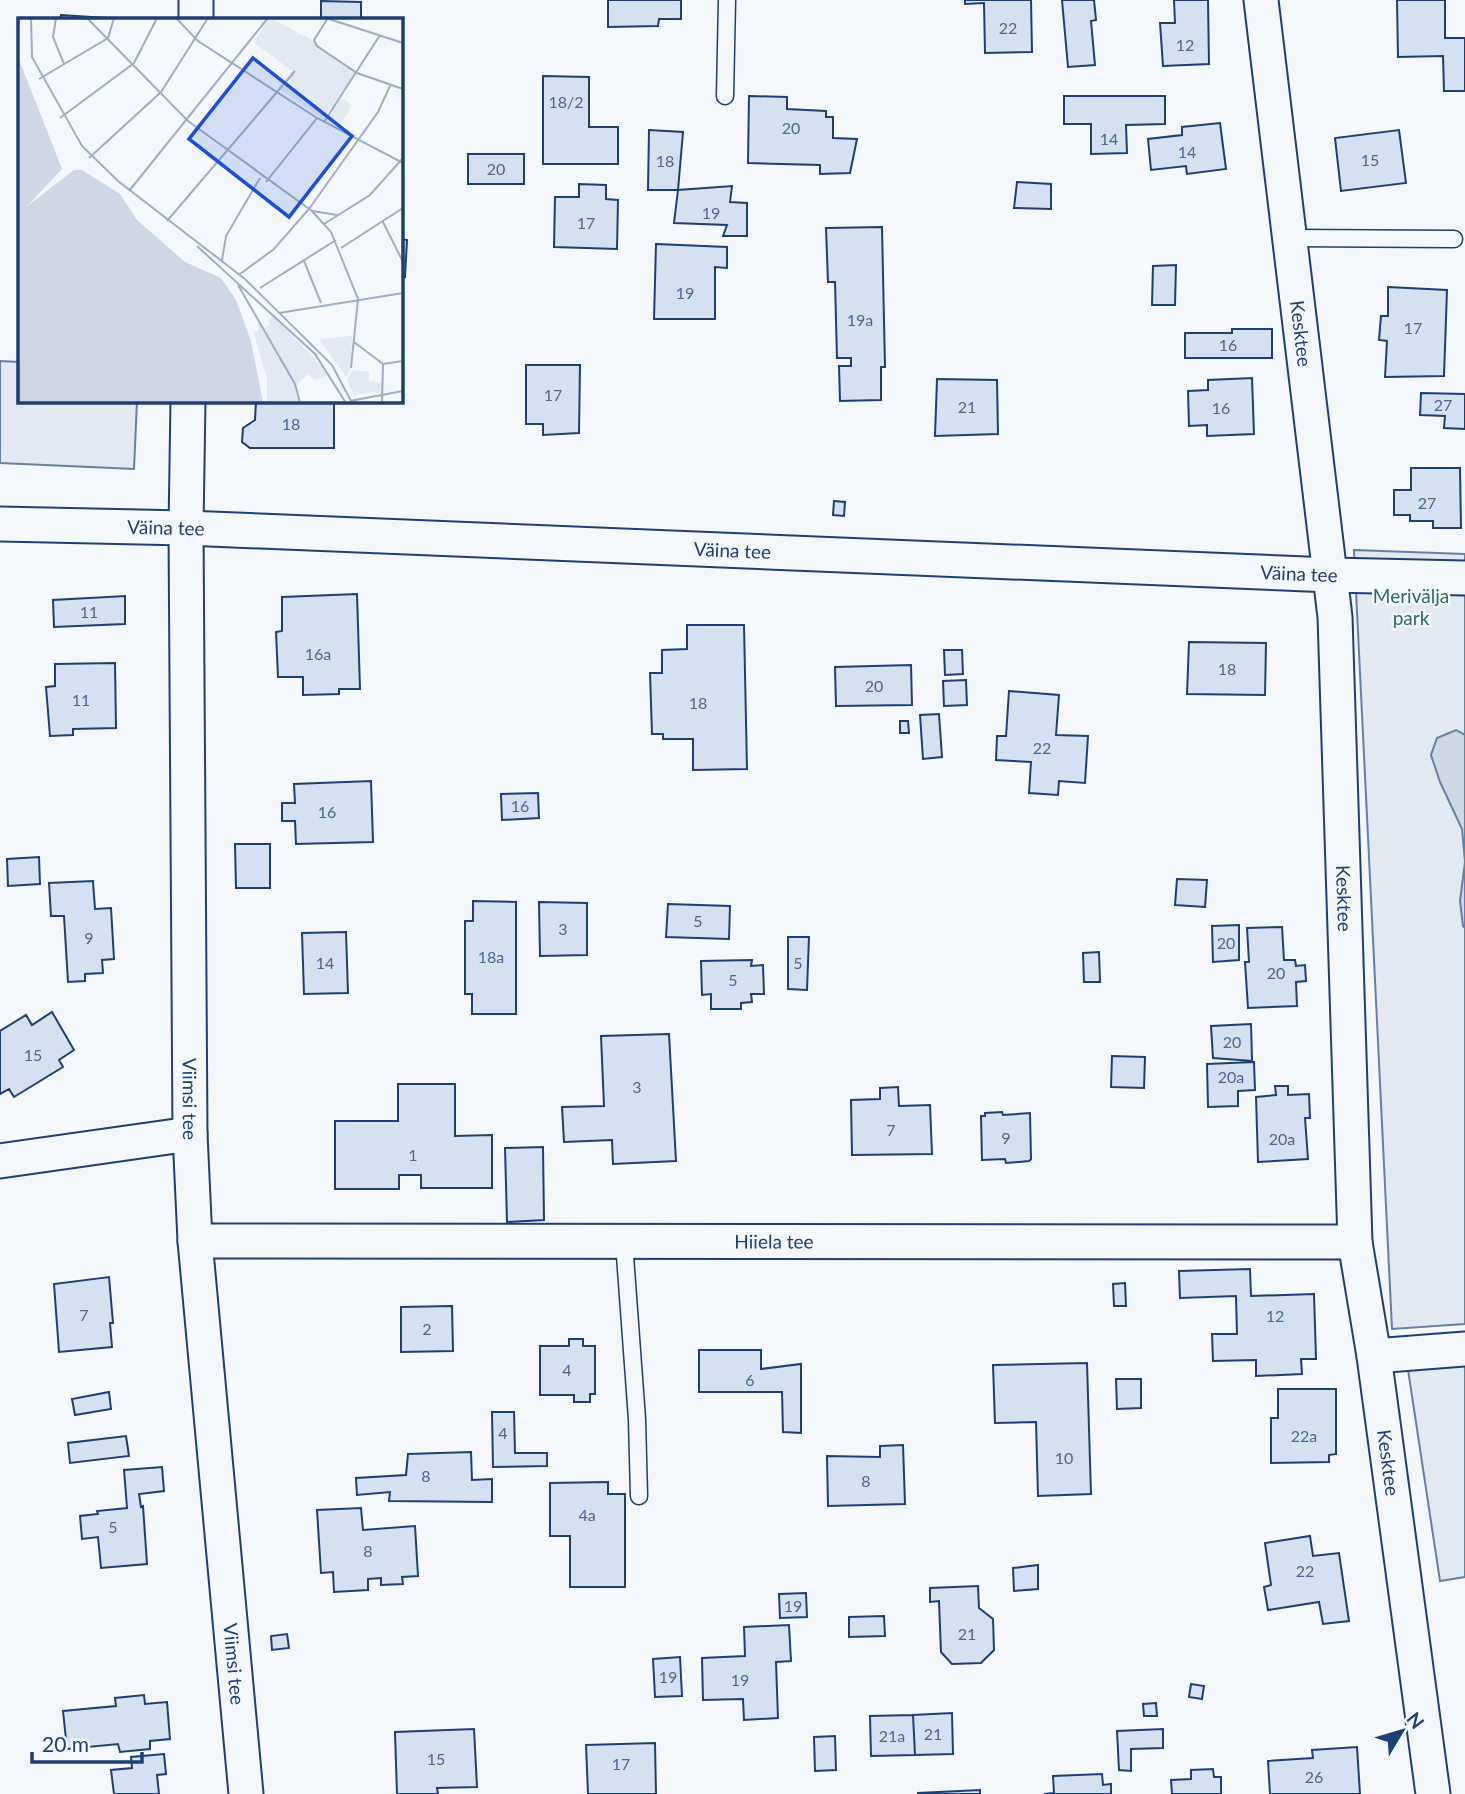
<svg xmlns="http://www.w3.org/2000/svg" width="1465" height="1794" font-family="Lato,sans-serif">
<rect width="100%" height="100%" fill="#f4f7fb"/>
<path fill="#e3e9f0" stroke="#687fa3" stroke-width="2" d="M0,361L19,362V401H137L134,469L0,463Z
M1354,550L1465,554V1324L1392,1329Z
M1465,1359V1577L1440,1581L1407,1363Z"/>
<path fill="#cfd7e4" stroke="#687fa3" stroke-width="2" d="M1456,730L1465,735V928L1463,926L1460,901L1465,862L1462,829L1440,782L1431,755L1437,738Z"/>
<path fill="#d5e0f0" stroke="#1d3f73" stroke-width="2" d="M608,0H681V19H659L658,26L608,27Z
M965,0H1031L1032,52L985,53L984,3L965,4Z
M1062,0H1094L1096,20L1091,21L1095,65L1068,67Z
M1174,0H1208L1209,64L1163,66L1160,23H1175Z
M1397,0H1445V38H1465V91H1444L1443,56L1398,57Z
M321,1L361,2V19H321Z
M61,15L106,18V19H60Z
M543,76L589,77V127H618V164H543Z
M749,96L787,97V109L826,111V117H833V138L857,139L850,173L820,174V165L748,163Z
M1064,96H1165V124L1126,125L1127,153L1091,154V124H1064Z
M1220,123L1226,169L1187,174L1186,166L1151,170L1148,139L1182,135V127Z
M649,130L683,132L678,190H648Z
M1399,130L1406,183L1341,191L1335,138Z
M468,154H524V184H468Z
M1017,182L1051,184V209L1014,208Z
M579,184L606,185V199L618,200L617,249L554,247L555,197H579Z
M732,186L730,202L747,203V236H723L727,225L674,223L678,190Z
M882,227L885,367H881V400L840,401L839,366H851V358H837L835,282H828L826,228Z
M401,239L407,240L405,277H401Z
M656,244L727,247V268L715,267V319H654Z
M1176,265L1175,305H1152L1153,266Z
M1388,287L1447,290L1444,376L1385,377L1387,341L1379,340L1381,316H1388Z
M1232,329H1272V358H1185V333H1232Z
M526,365H580L579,433L543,435V424H526Z
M1252,378L1254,434L1207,436V425L1189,426L1188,391L1208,390V380Z
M937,379L997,380L998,434L935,436Z
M1421,393L1465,394V429L1444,428L1445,416L1420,415Z
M256,401H334V448H250L242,442L243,428L255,420Z
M1411,468H1460L1461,528H1433V521H1410V515H1394V490H1411Z
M834,501L845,502L844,516L833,515Z
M357,594L360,689H339V694L303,695V677H278L276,632L282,631V597Z
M125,596V624L54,627L53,600Z
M687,625H744L747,769L693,770V739H663V734H652L650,673H662V650L687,649Z
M1189,642L1266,643L1265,695L1187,694Z
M944,650H962L963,674L945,675Z
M115,663L116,728L73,729V735L50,736L46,687L55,686V664Z
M911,665L912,705L836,706L835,667Z
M966,680L967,705L944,706L943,681Z
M1009,691L1059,695L1056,735L1088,736L1085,783L1059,781L1058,795L1029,793L1031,762L996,760L997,736H1006Z
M939,714L942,757L923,759L920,715Z
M900,721H908L909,733H900Z
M371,781L373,842L296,844L295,821H282V803H295L294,784Z
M538,793L539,818L502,820L501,794Z
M235,844H270V888H236Z
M39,857L40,884L8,886L7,859Z
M1177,879L1207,880L1205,907L1175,905Z
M93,881L95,909L111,908L114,959L102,960L103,973L85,974V981L68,982L64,916H51L49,883Z
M473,901L516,902V1014H472V994H465V921H473Z
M539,902L587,903V955L540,956Z
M668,904L730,906L729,939L666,937Z
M1239,925V960L1213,962L1212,926Z
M1282,927L1284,960H1295L1296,966L1305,965L1306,981L1296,982L1297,1006L1248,1008L1245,962H1249L1247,928Z
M346,932L348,993L304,994L302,933Z
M788,937H809L807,990L788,989Z
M1099,952L1100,982H1084L1083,953Z
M752,960L751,966L763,965L764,994H751L752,1002L741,1003V1009H711V994L702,995L701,961Z
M52,1012L74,1050L59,1060L63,1067L14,1097L9,1089L0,1094V1031L26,1015L32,1025Z
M1251,1024L1252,1061L1213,1058L1211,1026Z
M669,1034L676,1161L613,1164L612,1140L564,1142L562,1107L604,1106L601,1036Z
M1112,1056L1145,1057L1144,1088L1111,1087Z
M1254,1062L1255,1090L1238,1091V1106L1208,1107L1207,1064Z
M398,1084H455V1136L492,1135V1188H421V1175H399V1189H335V1121H398Z
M1275,1086H1288V1095L1309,1094L1310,1118H1305L1308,1159L1258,1162L1256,1097L1276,1095Z
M898,1087L899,1106L930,1105L932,1154L852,1155L851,1100L880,1099V1088Z
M1002,1112L1003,1115L1030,1113L1031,1159L1029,1161L1006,1163L1005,1159L982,1160L981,1116H985V1113Z
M543,1147L544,1220L507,1222L505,1148Z
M1250,1269L1251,1296L1314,1294L1316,1359H1301L1302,1374L1256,1376V1360L1213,1361L1212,1334H1237L1236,1296L1180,1298L1179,1271Z
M109,1277L113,1323H110L112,1347L59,1352L54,1284Z
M1125,1283L1126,1306H1114L1113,1284Z
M452,1306L453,1351L401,1352V1307Z
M569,1339H583V1346H595V1394H590V1402H574V1395H540V1346H569Z
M699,1350H761V1369L801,1364V1433L783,1432L782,1392H699Z
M1087,1363L1091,1494L1038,1496L1036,1422L995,1423L993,1365Z
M1116,1379H1141V1408L1117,1409Z
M1278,1389H1336V1454L1329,1455V1462L1271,1463V1418H1278Z
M109,1392L111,1409L75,1415L72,1399Z
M492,1412H514L515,1453H547V1466L493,1467Z
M126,1436L129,1456L70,1463L68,1443Z
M903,1445L905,1504L828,1506L827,1456L880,1457V1446Z
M471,1452L472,1480L492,1479V1502L389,1501L390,1492L357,1495L356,1478L406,1475L408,1454Z
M162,1467L164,1491L139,1494L141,1507L143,1506L147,1564L101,1568L98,1537L82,1539L80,1516L98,1514L97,1511L127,1508L124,1470Z
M608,1482V1494H625V1587H570V1536H550V1483Z
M361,1508L363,1530L415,1526L418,1576L402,1577L403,1584L381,1585V1578L368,1579V1590L334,1592L333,1572L321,1573L317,1510Z
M1310,1536L1313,1556L1339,1553L1349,1621L1323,1624L1319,1602L1268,1610L1264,1587L1271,1585L1265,1543Z
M1038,1565V1589L1014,1591L1013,1568Z
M978,1586L979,1608L993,1619L994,1650L981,1663L952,1664L941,1652L939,1601L930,1602V1588Z
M806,1593L807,1617L780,1618L779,1594Z
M884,1616L885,1636L849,1637V1617Z
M789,1625L791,1661L776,1662L778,1718L744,1720L743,1699L703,1700L702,1658L745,1656L744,1627Z
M287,1634L289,1648L272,1650L271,1636Z
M680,1657L682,1696L655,1697L653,1659Z
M1191,1684L1204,1686L1202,1699L1189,1697Z
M144,1695L145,1704L167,1702L170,1739L150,1741V1749L120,1752L118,1744L67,1749L63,1711L116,1706L115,1698Z
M1156,1703L1157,1716H1144L1143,1704Z
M952,1713L953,1754L915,1755L913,1715Z
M913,1715L915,1755L871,1756L870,1716Z
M474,1729L477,1787L437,1788L438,1794H397L395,1732Z
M1163,1729V1748L1131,1749V1771L1119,1770L1117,1731Z
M835,1736L836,1770L815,1771L814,1737Z
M655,1743L656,1794H588L586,1745Z
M1357,1747L1360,1794H1270L1268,1761L1313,1758L1312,1750Z
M164,1754L166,1774L157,1775L159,1794H114L111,1770L132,1768L131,1757Z
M1213,1769L1214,1777H1221V1794H1172L1171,1780L1191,1779V1770Z
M1102,1774L1103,1785L1111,1784V1794H1044L1054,1793L1053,1776Z
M980,1790V1794H918V1793Z"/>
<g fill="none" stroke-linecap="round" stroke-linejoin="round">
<defs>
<path id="service" d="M725,96L727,0
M1291,238L1454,239
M624,1242L637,1419L639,1496"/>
<g id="minor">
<path id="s1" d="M1261,0L1335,617L1355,1242L1374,1356L1433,1794"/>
<path d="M196,19V0"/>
<path id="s2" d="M188,401L186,528L190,1134L195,1241L246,1794"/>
<path id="s3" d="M0,524L186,528L1331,575L1465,578"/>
<path d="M0,1161L190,1134"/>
<path id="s4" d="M195,1241L1355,1242"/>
<path d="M1374,1356L1465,1349"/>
</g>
</defs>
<use href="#service" stroke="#1d3f73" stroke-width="19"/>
<use href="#minor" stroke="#1d3f73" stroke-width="37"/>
<use href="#service" stroke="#f4f7fb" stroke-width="16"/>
<use href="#minor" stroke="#f4f7fb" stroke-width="33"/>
</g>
<g text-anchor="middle" stroke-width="5" stroke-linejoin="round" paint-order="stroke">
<g font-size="16" fill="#4b6792">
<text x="1008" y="34">22</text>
<text x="1185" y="51">12</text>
<text x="566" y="108">18/2</text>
<text x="791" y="134">20</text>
<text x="1109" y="145">14</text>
<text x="1187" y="158">14</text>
<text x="1370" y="166">15</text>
<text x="665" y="167">18</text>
<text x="496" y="175">20</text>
<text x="711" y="219">19</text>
<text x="586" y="229">17</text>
<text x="685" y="299">19</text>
<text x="860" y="326">19a</text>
<text x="1413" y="334">17</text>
<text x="1228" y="351">16</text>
<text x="553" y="401">17</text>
<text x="1443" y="411">27</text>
<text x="967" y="413">21</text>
<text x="1221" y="414">16</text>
<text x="291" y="430">18</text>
<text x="1427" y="509">27</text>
<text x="89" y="618">11</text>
<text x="318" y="660">16a</text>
<text x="1227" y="675">18</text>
<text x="874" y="692">20</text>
<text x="81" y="706">11</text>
<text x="698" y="709">18</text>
<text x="1042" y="754">22</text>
<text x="520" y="812">16</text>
<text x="327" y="818">16</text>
<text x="698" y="927">5</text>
<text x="563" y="935">3</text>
<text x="89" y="944">9</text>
<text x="1226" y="949">20</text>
<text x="491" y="963">18a</text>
<text x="325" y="969">14</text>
<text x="798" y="969">5</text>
<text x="1276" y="979">20</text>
<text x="733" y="986">5</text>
<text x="1232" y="1048">20</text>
<text x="33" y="1061">15</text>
<text x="1231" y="1083">20a</text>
<text x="637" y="1093">3</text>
<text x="891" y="1136">7</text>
<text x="1006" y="1144">9</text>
<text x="1282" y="1145">20a</text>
<text x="413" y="1161">1</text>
<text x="84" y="1321">7</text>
<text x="1275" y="1322">12</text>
<text x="427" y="1335">2</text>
<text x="567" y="1376">4</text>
<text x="750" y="1386">6</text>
<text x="503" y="1439">4</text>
<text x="1304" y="1442">22a</text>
<text x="1064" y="1464">10</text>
<text x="426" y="1482">8</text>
<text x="866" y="1487">8</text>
<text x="587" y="1521">4a</text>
<text x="113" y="1533">5</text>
<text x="368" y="1557">8</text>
<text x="1305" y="1577">22</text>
<text x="793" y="1612">19</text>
<text x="967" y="1640">21</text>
<text x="668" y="1683">19</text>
<text x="740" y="1686">19</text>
<text x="933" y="1740">21</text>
<text x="892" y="1742">21a</text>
<text x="436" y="1765">15</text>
<text x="621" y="1770">17</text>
<text x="1314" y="1783">26</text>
</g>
<g font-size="19" fill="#1d3f73" stroke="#f4f7fb">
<text dy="7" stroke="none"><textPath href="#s1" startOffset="336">Kesktee</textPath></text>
<text dy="7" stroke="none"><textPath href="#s3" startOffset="166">Väina tee</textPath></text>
<text dy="7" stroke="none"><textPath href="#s3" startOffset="733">Väina tee</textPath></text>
<text dy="7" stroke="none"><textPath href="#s3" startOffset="1300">Väina tee</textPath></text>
<text dy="7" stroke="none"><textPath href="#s1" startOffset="903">Kesktee</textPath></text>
<text dy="7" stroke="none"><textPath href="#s2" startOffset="698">Viimsi tee</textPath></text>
<text dy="7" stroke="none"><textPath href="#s4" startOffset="579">Hiiela tee</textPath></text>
<text dy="7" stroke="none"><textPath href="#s1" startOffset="1470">Kesktee</textPath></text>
<text dy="7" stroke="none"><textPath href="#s2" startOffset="1265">Viimsi tee</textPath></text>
</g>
<g font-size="19" fill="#2c6c60" stroke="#f4f7fb">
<text x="1411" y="603">Merivälja<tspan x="1411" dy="22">park</tspan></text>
</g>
</g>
<g transform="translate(18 18)">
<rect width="385" height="385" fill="#f4f7fb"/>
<path d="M252,0L292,21L337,55L305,101L260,70L274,53L235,24ZM323,80L334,87L321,110L308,102ZM256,299L311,356L296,362L291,356L278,367L280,385H249V361L235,312L240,315V305L246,310L252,307L250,302ZM334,318L332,351L328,359L301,321ZM334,352L351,354V363L365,365L364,373L336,377L329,363Z" fill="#e3e9f0"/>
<path d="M0,39L44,151L8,189L56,152H64L102,176L119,202L167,244L203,260L218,282L233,323L245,385H0Z" fill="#cfd7e4"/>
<path fill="none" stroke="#9eadc5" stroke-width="2" d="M13,0L14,39L64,128L100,163L227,261L314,347L334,385M38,0L35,19L46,46M69,0L170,103L294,193L313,214L340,281L333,350M158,0L180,23L299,100L385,145M310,0L296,22L299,28L339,55L385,71M311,1L385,25M21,61L90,20L96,0M42,100L116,45L139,0M306,104L362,17M71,140L143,74L190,0M248,164L299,100M111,173L250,0M295,193L319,197M149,203L277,53M365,204L385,244M306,206L352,177L385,140M179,228L297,336L328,385M323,230L385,190M204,242L208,218L242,160M286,243L303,285M222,256L256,231L291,191L360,94L372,68M220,267L277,366L282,385M242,270L318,222M261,295L385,275M336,324L365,346L385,343M332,383L385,373M364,385L365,346"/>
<path fill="#1d4ed8" fill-opacity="0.15" stroke="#1d4ed8" stroke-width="3.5" d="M235,40L334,118L271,199L171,121Z"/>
<rect width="385" height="385" fill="none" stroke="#1d3f73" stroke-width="3.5"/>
</g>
<g transform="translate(1402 1731) rotate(52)" stroke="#f4f7fb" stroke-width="5" paint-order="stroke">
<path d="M0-5L12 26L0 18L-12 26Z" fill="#1d3f73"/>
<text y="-10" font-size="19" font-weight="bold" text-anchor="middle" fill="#1d3f73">N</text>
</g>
<path d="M32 1752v10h110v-10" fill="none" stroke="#1d3f73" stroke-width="3.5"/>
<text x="42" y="1752" font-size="21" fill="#1d3f73" stroke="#f4f7fb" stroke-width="5" paint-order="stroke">20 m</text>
</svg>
